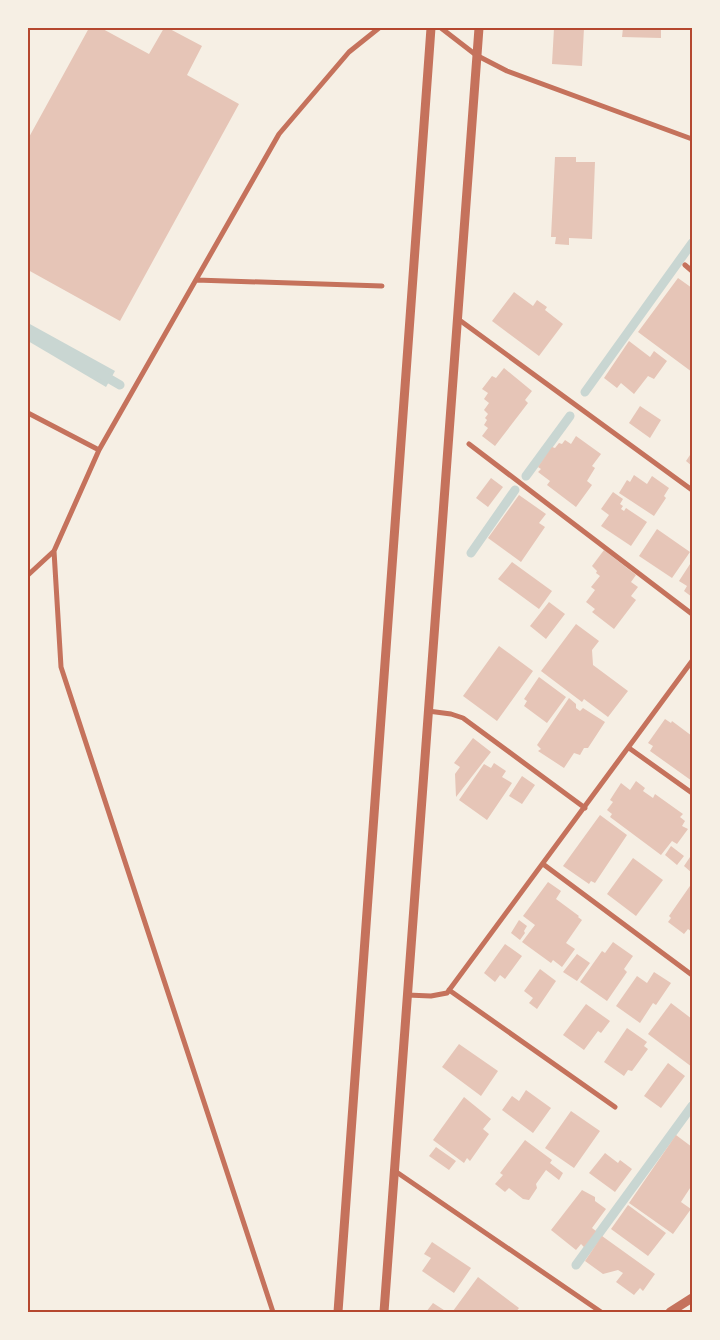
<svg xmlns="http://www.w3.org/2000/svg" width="720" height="1340" font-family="'Work Sans',sans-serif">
<rect width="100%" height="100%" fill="#f6efe4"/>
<path fill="#c9d6d2" d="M28,323L115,371L106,387L28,341Z"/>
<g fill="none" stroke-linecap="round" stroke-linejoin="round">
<path stroke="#c9d6d2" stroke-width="9" d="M101,374L120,385
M585,392L692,243
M526,476L570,416
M471,553L515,490
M576,1265L692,1106"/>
</g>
<path fill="#e6c5b7" d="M89,28H101L149,54L164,28H168L202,46L187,75L239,104L120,321L28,270V139Z
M554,28H584L582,66L552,64Z
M623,28H661V38L622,37Z
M555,157H576V162H595L592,239L569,238V245L555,244L556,237H551Z
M678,278L692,288V372L638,332Z
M514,292L533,306L537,300L547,307L545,310L563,324L539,356L492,321Z
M629,341L650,357L654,351L667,361L654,379L648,376L634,394L621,383L617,388L604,378Z
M504,368L532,391L525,400L528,403L495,446L482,436L488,428L484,425L487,420L485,418L488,414L484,410L489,403L484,399L488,393L482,389L492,376L496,378Z
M640,406L661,420L650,438L629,423Z
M576,436L601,454L592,466L595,468L587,481L592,485L576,507L547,485L550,481L538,472L541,469L538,467L552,447L555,448L559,443L562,444L565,440L571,444Z
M692,452V466L686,461Z
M634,475L647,484L652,476L669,488L664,496L666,498L654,516L619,493L627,480L630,482Z
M491,478L503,487L488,507L476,498Z
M613,492L623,499L620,504L623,506L621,509L624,511L626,508L647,522L631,546L601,526L609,515L601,509Z
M519,495L546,514L539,523L545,527L521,562L488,538Z
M657,529L690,552L672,578L639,556Z
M604,550L636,575L631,582L638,587L631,596L636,600L614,629L592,612L595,609L586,602L595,590L591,587L600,576L596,573L597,571L592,566Z
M692,561V597L684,591L687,586L679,581Z
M512,562L552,591L539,609L498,579Z
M549,602L565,614L546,639L530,626Z
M576,624L599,641L592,650L593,665L628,691L608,717L584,699L582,702L541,671Z
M499,646L533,671L497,721L463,696Z
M539,677L566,697L547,723L524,706L527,701L524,699Z
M569,698L576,704V708L580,711L583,708L605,722L588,748H584L580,755L574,753L564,768L538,751L541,749L537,745Z
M665,719L671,723L672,721L692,736V781L650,751L653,746L648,743Z
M473,738L491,752L456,797L455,774L460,767L454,763Z
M494,763L506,771L502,777L512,783L487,820L459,800L484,764L491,768Z
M522,776L535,785L522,804L509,796Z
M636,781L645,788L643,791L653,798L655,794L683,814L680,817L685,821L682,826L688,829L677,844L672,841L661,855L610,817L612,814L607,810L613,802L610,800L621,783L630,790Z
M600,815L627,835L595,883L591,881L589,884L563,866Z
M671,846L684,856L677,865L665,855Z
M692,854V873L684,866Z
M633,858L663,880L636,916L607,894Z
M548,882L561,891L556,899L579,916L578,917L582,920L566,943L575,949L562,967L553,960L551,963L522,942L535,925L523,916Z
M692,883V932L688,929L684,934L668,922L671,918L669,916Z
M519,920L527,926L524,931L525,933L520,940L511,933Z
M613,942L633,956L624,969L627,972L607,1001L580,982L602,951L605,953Z
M505,944L522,956L505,979L500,975L495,982L484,973Z
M577,954L590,963L577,981L563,972Z
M540,969L556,981L537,1009L529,1003L533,998L524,991Z
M654,972L671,983L656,1005L653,1003L640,1023L616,1006L637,976L647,983Z
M671,1003L692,1019V1067L648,1034Z
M586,1004L610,1021L601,1033L598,1031L584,1050L563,1035Z
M627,1028L647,1042L644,1046L648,1049L632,1071L628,1070L624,1076L604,1062Z
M459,1044L498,1071L481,1096L442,1067Z
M668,1063L685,1076L661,1108L644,1096Z
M526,1090L551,1108L533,1133L502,1110L512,1096L519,1101Z
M464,1097L491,1119L483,1129L489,1134L470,1161L467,1158L464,1163L433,1140Z
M571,1111L600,1131L574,1168L545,1148Z
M676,1135L692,1147V1185L681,1202L691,1209L673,1234L629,1203Z
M525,1140L552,1160L550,1163L563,1173L559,1180L546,1170L536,1184L537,1188L529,1200L523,1199L509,1188L505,1192L495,1184L503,1175L500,1173Z
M436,1147L456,1161L449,1170L429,1156Z
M605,1153L618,1163L620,1160L632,1169L615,1192L589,1173Z
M582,1190L595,1197V1201L606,1209L592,1228L596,1231L584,1247L581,1244L576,1250L551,1230Z
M628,1205L666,1233L648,1256L611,1229Z
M602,1236L655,1274L643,1291L640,1288L634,1295L616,1282L623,1273L618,1270L603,1274L585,1261Z
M432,1242L471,1268L454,1293L422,1271L431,1258L424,1254Z
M478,1277L519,1308L516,1312H456L453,1311Z
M433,1303L447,1312H426Z"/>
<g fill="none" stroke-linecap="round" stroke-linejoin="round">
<path stroke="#c5725c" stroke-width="5" d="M441,28L476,55L507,71L692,139
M685,265L692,271
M196,280L382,286
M458,319L692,490
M28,413L99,450
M469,444L692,614
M28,575L54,551
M428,711L451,714L463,718L585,808
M629,748L692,793
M543,864L692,975
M449,990L615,1107
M407,995L431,996L447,993L692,661
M395,1171L601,1312
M273,1312L61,667L54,551L99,450L279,134L349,52L379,28"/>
<path stroke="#c5725c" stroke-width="9" d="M338,1312L431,28
M384,1312L479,28
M670,1312L692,1298"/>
</g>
<rect width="720" height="1340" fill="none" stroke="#f6efe4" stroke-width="58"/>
<rect x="29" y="29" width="662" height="1282" fill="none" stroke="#b5482f" stroke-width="2"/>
</svg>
